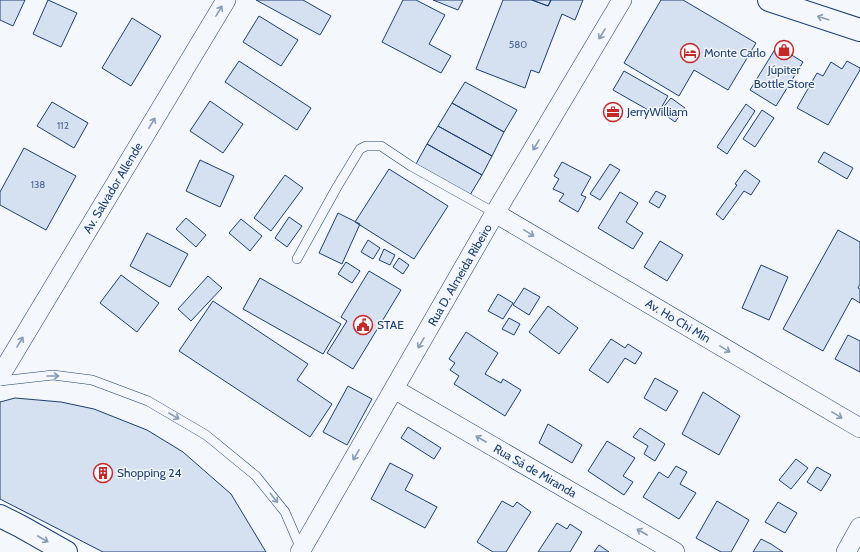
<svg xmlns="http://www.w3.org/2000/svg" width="860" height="552" font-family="Cabin,sans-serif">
<rect width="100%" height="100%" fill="#f4f7fb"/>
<path fill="#d5e0f0" stroke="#1d3f73" d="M0,0H25L13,26L0,20Z
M48,0L77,13L61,47L33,34Z
M256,0H303L331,16L320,35Z
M403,0H416L445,15L429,44L451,56L441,73L382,42Z
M433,0H463L458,10Z
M503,0H532L548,6L551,0H583L575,20L562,14L539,73L531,70L525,88L476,69Z
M532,0H551L548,6Z
M661,0H683L756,43L728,90L694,70L679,96L624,63Z
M259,16L298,40L281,66L243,42Z
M132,18L161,36L131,86L102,68Z
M777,46L803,62L776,106L750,90Z
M239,61L311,108L297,130L225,82Z
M847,61L860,68V70L828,125L797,108L817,73L823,76L831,62L842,69Z
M624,71L668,96L657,115L613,90Z
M465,82L517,110L504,132L452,103Z
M671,98L685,108L675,122L660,111Z
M210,101L243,124L223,153L190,131Z
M52,102L88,123L74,148L37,126Z
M452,103L504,132L492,156L438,126Z
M746,104L755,111L727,154L717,147Z
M762,110L774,118L755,147L743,139Z
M438,126L492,156L482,175L427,144Z
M427,144L482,175L470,195L416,164Z
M24,148L76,176L46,230L0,205V192Z
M824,152L853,168L847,179L818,162Z
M200,160L234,176L220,207L186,191Z
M562,162L591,177L581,195L586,197L578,212L559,201L564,194L553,189L559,179L554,176Z
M610,164L620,170L600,200L590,194Z
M389,169L448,206L414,259L355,222Z
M745,170L760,181L751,195L744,191L723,220L716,214L737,185L735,184Z
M285,175L303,188L271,231L254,218Z
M656,191L666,196L659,208L649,202Z
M620,192L638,203L626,222L643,233L633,249L598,228Z
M338,213L360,224L342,264L319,253Z
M289,217L302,226L287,247L275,238Z
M186,218L206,235L196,247L176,229Z
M241,219L262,236L250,251L229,233Z
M838,230L860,242V284L858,288L860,289V303L852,298L823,351L783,329Z
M147,233L188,254L170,287L130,266Z
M368,240L380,248L373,259L361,252Z
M660,241L683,255L667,281L644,267Z
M384,249L395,255L390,265L379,260Z
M399,258L409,265L403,274L393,267Z
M346,262L360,271L352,283L338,274Z
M761,265L788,277L769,320L742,308Z
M369,271L401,290L353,369L327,353L347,321L341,317Z
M121,275L159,303L137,332L100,303Z
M208,276L222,288L191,321L178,309Z
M260,278L341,324L323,354L243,309Z
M524,288L540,297L529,315L513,305Z
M498,294L513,303L503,319L488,311Z
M213,301L308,364L297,380L332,404L310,437L179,351Z
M548,306L578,328L559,354L529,332Z
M509,318L520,324L514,335L502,329Z
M466,332L498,353L485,374L501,383L503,379L521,390L505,416L454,384L459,376L450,370L455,363L449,359Z
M848,335L860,341V372L835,359Z
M611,339L625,348L628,344L642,353L635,364L625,358L608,383L589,370Z
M655,378L678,391L666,411L644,398Z
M348,386L372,399L347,445L323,432Z
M703,392L740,416L719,455L682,434Z
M15,398L61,402L94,409L147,430L183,452L231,494L266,552H103L0,499V402Z
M548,424L582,445L572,463L539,443Z
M408,427L441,448L434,459L401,438Z
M640,428L665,444L655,461L644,454L648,446L633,437Z
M607,441L635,458L623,476L633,482L624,495L588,471Z
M796,459L808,468L791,489L779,480Z
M390,463L413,475L405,490L437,507L425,528L371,499Z
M676,466L687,472L680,484L696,493L679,519L643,497L659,472L668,478Z
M817,467L831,475L821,491L807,482Z
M502,501L513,507L517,502L531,512L506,552H493L477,542Z
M717,501L749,520L731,552H721L696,538Z
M778,502L797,513L785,533L765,522Z
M557,523L567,529L570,524L582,532L570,552H538Z
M761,539L771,544L783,552H753Z
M599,545L609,552H594Z"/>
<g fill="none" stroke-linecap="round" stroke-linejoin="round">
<defs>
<path id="lane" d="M297,259L337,187L360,149L366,146H381L411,166L495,213
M0,381L53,375L92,380L148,401L206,435L256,476L285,512L301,549"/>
<path id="street" d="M495,213L860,428
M0,376L226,0
M394,389L675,552
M300,552L495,213L622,0
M846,552L860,527"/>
<path id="secondary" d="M769,0L860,30"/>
<path id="primary" d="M0,516L20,526L66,552"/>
</defs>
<use href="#lane" stroke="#1d3f73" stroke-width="10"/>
<use href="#street" stroke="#1d3f73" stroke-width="20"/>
<use href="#secondary" stroke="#1d3f73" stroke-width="24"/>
<use href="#primary" stroke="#1d3f73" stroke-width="24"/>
<use href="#lane" stroke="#f4f7fb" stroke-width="9"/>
<use href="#street" stroke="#f4f7fb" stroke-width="19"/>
<use href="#secondary" stroke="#f4f7fb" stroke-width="22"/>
<use href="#primary" stroke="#f4f7fb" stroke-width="22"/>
</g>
<defs><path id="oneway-shaft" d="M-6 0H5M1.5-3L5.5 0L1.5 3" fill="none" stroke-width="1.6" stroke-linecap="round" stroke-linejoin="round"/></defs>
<g stroke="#889bb7">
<use href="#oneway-shaft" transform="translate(219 11) rotate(-59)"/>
<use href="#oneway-shaft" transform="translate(823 18) rotate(-162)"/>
<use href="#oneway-shaft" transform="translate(602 34) rotate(121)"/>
<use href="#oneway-shaft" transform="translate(152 123) rotate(-59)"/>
<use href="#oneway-shaft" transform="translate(536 145) rotate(121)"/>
<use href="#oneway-shaft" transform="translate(529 233) rotate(31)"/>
<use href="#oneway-shaft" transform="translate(20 342) rotate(-59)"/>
<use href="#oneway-shaft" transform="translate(421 343) rotate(120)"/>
<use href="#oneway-shaft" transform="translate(725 349) rotate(31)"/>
<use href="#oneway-shaft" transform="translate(53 376)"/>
<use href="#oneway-shaft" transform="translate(837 415) rotate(31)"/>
<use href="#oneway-shaft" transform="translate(174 416) rotate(30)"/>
<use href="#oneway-shaft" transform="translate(481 439) rotate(-150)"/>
<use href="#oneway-shaft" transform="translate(356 455) rotate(120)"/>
<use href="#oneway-shaft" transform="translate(274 498) rotate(52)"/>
<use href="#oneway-shaft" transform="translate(642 532) rotate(-150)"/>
<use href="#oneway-shaft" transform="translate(43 539) rotate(30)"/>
</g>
<defs>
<symbol id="shop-ring" viewBox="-11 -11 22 22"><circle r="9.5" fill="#f4f7fb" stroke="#c62828" stroke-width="1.5"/><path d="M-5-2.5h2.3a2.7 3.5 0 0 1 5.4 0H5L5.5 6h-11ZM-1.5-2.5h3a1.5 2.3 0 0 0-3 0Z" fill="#c62828"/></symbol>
<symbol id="hotel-ring" viewBox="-11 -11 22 22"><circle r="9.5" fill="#f4f7fb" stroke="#c62828" stroke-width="1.5"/><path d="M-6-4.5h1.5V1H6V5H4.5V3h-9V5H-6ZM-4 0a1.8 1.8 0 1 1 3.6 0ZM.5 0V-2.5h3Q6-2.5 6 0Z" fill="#c62828"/></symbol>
<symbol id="office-ring" viewBox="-11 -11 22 22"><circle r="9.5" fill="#f4f7fb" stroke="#c62828" stroke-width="1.5"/><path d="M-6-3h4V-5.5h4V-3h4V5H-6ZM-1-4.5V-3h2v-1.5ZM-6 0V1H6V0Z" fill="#c62828"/></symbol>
<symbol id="civic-ring" viewBox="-11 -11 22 22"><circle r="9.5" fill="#f4f7fb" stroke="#c62828" stroke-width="1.5"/><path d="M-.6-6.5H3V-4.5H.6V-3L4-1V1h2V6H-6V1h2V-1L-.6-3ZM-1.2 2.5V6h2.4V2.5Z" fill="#c62828"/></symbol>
<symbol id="building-ring" viewBox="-11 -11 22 22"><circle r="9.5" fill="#f4f7fb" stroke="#c62828" stroke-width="1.5"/><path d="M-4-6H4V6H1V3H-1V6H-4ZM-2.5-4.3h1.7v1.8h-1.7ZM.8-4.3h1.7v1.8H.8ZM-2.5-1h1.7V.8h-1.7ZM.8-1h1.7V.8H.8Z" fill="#c62828"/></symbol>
</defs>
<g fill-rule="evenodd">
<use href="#shop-ring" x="773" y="39" width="22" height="22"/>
<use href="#hotel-ring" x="679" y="42" width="22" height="22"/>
<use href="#office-ring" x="602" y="101" width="22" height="22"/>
<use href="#civic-ring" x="352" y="314" width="22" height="22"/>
<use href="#building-ring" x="92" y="462" width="22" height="22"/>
</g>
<g text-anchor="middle" stroke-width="3" stroke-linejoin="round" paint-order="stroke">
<g font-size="10" fill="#4b6792">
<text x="518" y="48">580</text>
<text x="63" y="129">112</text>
<text x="38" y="188">138</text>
</g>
<g font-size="12" fill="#1d3f73" stroke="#f4f7fb" text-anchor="start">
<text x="704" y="57">Monte Carlo</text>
<text x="784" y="74" text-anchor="middle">Júpiter<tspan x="784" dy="14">Bottle Store</tspan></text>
<text x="627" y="116">JerryWilliam</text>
<text x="377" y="329">STAE</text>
<text x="117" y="477">Shopping 24</text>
</g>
<g font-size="12" fill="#1d3f73" stroke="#f4f7fb">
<text transform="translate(113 188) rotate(-59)" y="4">Av. Salvador Allende</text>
<text transform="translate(460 275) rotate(-60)" y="4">Rua D. Almeida Ribeiro</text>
<text transform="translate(678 321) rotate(31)" y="4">Av. Ho Chi Min</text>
<text transform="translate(535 471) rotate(30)" y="4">Rua Sá de Miranda</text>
</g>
</g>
</svg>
